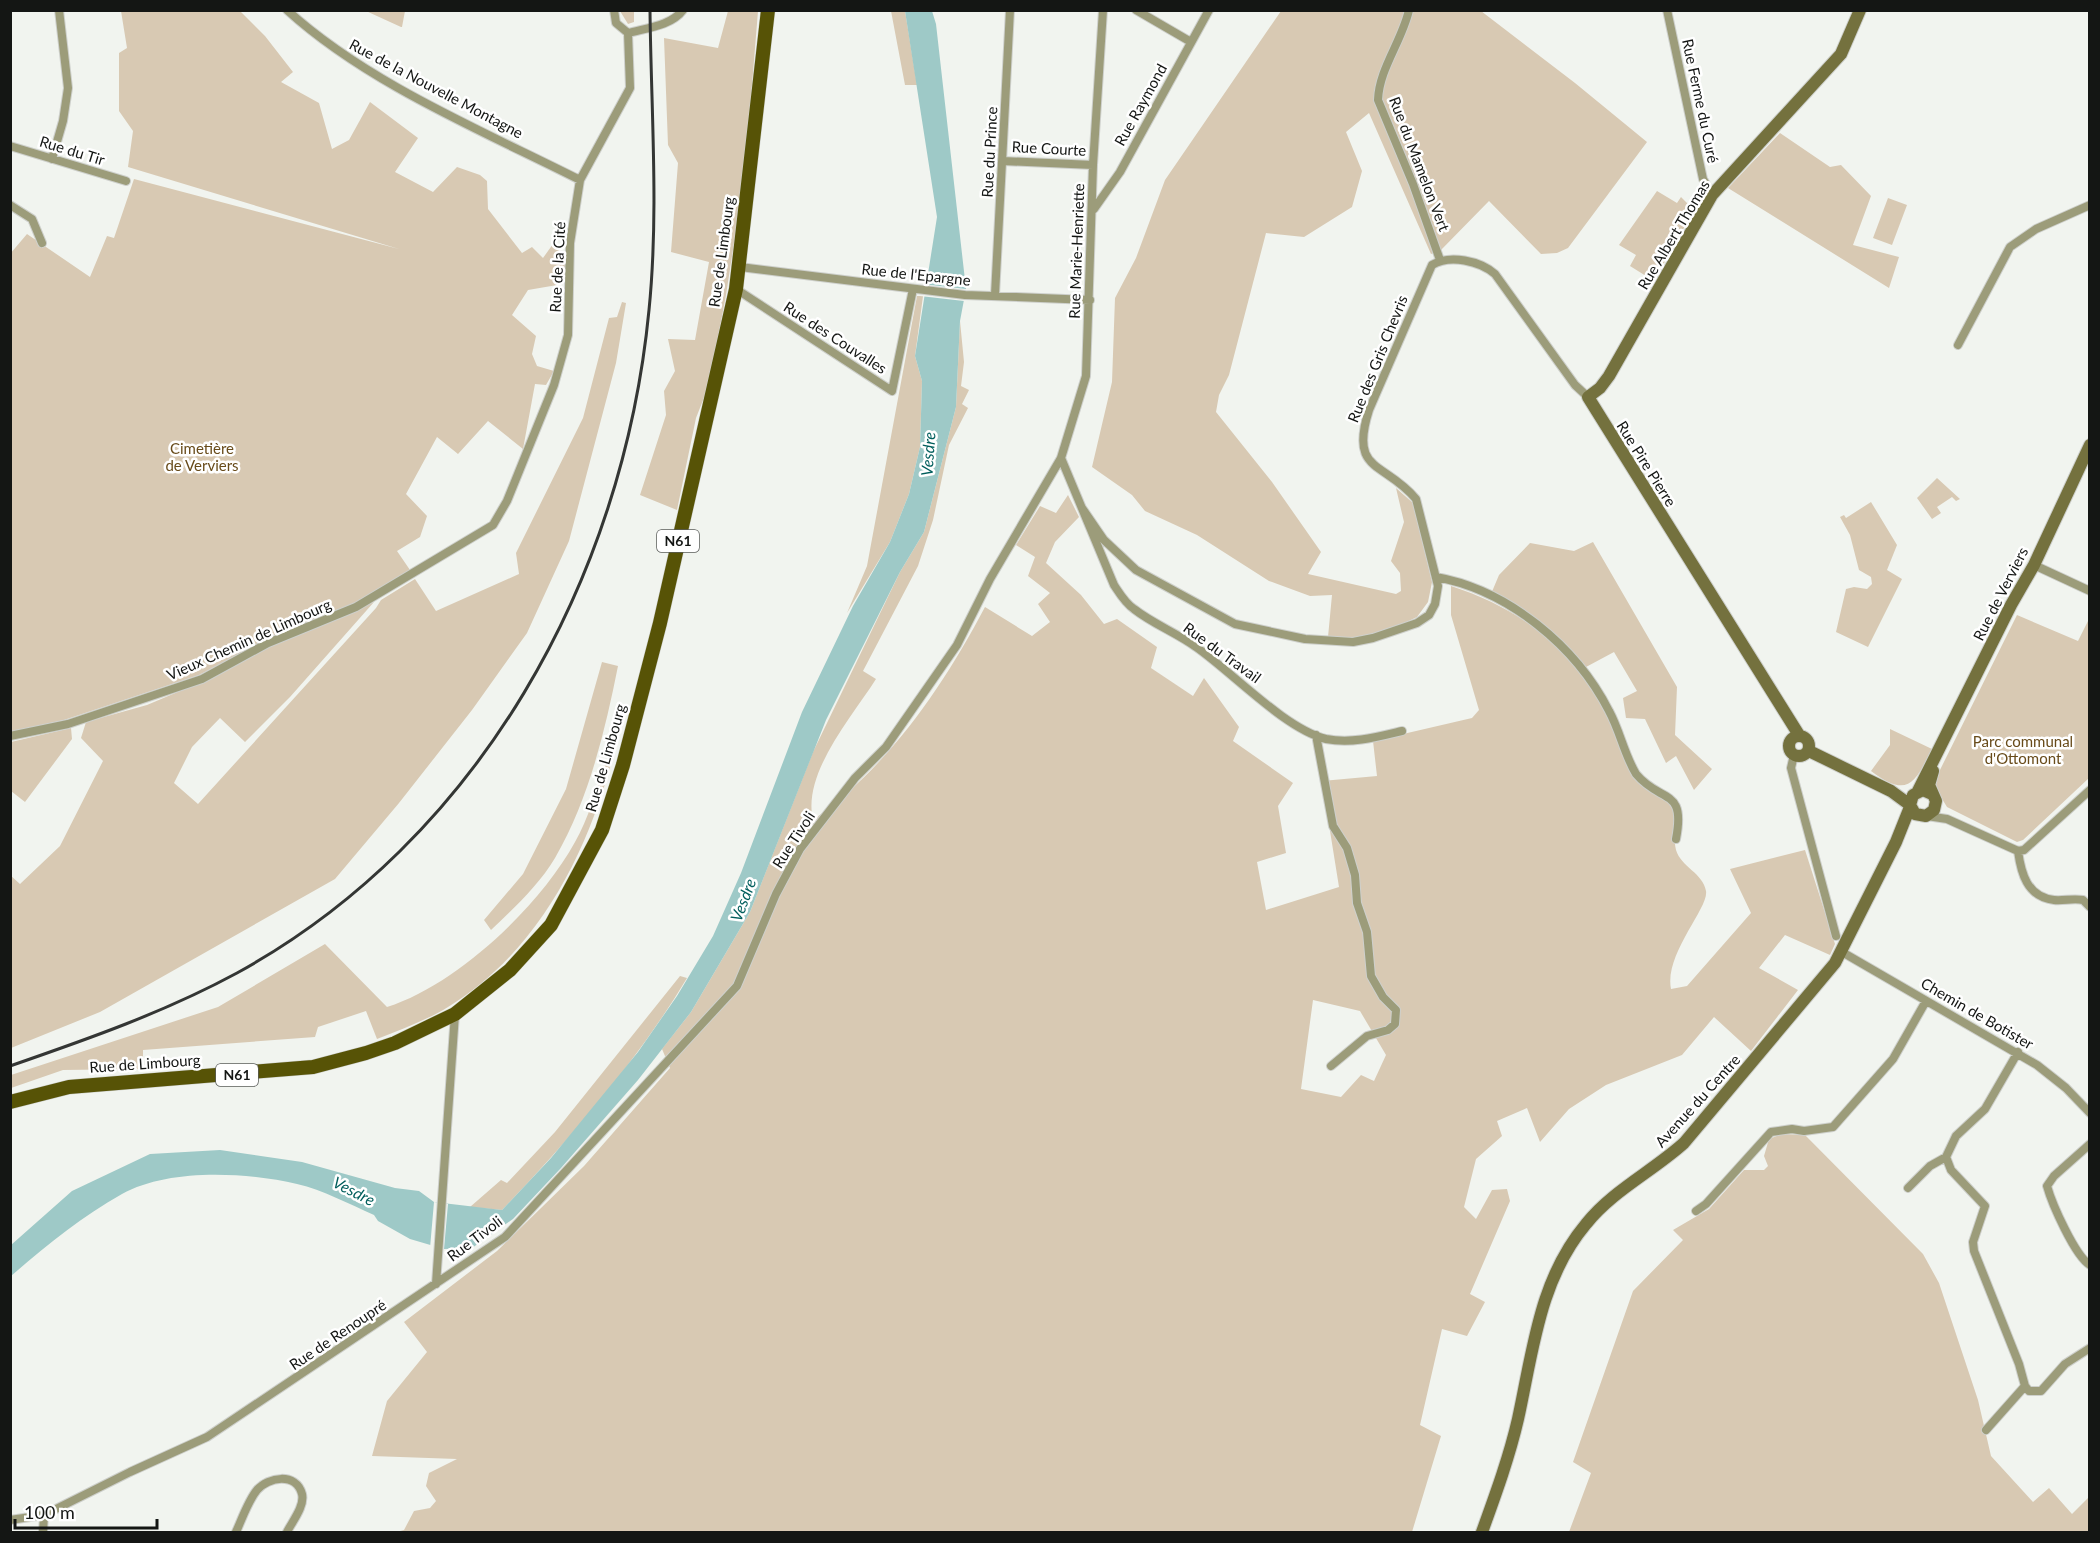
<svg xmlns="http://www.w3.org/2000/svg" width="2100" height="1543" font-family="Lato,sans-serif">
<rect width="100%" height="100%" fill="#f1f4ef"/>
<path fill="#d8c9b3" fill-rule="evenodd" d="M239,10L265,36L293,72L281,82L319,103L332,149L349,140L370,102L418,138L395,172L433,192L457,167L480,175L487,181L488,209L522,253L532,247L543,258L553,244L567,260L563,284L528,290L512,315L536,336L532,354L537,366L554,371L546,385L535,384L523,449L488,421L458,454L437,437L406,494L427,516L420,537L397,551L410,570L356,603L271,637L199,675L64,720L11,732L10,254L27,234L90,277L107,236L114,238L134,179L399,249L128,167L133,131L119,111V53L127,48L121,11Z
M366,11H405L402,27H401Z
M620,11H634V22L628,24Z
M728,11H758L745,172L726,295L709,385L696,418L677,510L640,495L666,415L664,391L675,371L668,339L695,340L709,262L671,252L678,163L668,145L664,38L718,48Z
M891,11H905L917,85H905Z
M1281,11H1481L1575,83L1647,142L1568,248L1557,253L1541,254L1489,201L1441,250L1431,254L1369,113L1346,132L1362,171L1352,207L1304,237L1266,233L1229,375L1219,395L1216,412L1272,482L1321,552L1308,574L1396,594L1401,591L1400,573L1391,561L1404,522L1396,488L1413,503L1432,582L1428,602L1417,617L1394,628L1356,638L1328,637L1332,595L1310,596L1269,581L1197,535L1145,511L1132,495L1092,467L1112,382L1115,298L1136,258L1165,180Z
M1780,133L1830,167L1841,165L1871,196L1853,245L1899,257L1889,288L1728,188Z
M1657,191L1677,203L1681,197L1694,210L1654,281L1630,266L1636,255L1619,245Z
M1888,198L1907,205L1892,245L1873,238Z
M917,296H923L915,356L922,381L920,447L909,494L890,542L847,613L867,566Z
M622,302L626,303L616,363L569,541L527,633L472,710L399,803L335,879L100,1012L11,1048L10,875L20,884L60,846L103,761L81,738L86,722L147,705L213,677L267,647L374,602L290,697L245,742L220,718L192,747L174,783L198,804L376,608L381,600L415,579L436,611L519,574L516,553L583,418L609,318L617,317Z
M960,321L964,362L961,386L969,390L962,404L968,408L949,445L933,520L918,566L863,671L876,679C852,717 802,773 813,820C888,767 943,687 985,607L1032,636L1050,622L1038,604L1050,593L1028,576L1035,557L1016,545L1040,506L1056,513L1068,495L1079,517L1055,542L1046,563L1081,595L1104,624L1117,619L1157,647L1151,668L1193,696L1204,678L1239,727L1233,741L1293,783L1278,806L1286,853L1257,862L1266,910L1339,887L1322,781L1377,776L1373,741L1472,718L1479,710L1451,615V586C1527,611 1570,649 1609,717C1617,730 1617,747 1625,760C1635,776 1660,795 1674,808C1676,821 1673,838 1676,850C1681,867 1703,873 1706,891C1709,908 1664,954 1671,989L1687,986L1751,913L1730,869L1805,850L1835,944L1830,955L1785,935L1759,968L1798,990L1751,1051L1714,1017L1682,1055L1606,1085L1569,1109L1540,1142L1527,1108L1497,1121L1502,1136L1476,1159L1464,1207L1476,1219L1492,1190L1507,1189L1510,1201L1470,1294L1485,1302L1467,1336L1442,1329L1420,1425L1441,1436L1412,1532H396L404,1530L414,1511L430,1508L436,1501L426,1486L429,1473L457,1459L372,1456L387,1401L427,1352L404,1322L497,1251L584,1166L670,1068L662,1049L691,1012L750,912L813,752L900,572L924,532L956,407ZM1313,1000L1360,1011L1386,1055L1374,1081L1361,1075L1341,1097L1301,1089Z
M1937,478L1960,499L1956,501L1952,497L1937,507L1941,513L1932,519L1917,498Z
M1871,502L1897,545L1887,570L1902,579L1868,647L1836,632L1846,589L1854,587L1867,589L1872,584L1871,577L1859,570L1850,535L1840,517L1844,515L1846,518Z
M1593,542L1677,687L1675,735L1712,769L1694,790L1676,756L1666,763L1645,719L1626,718L1623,698L1637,691L1614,652L1586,667C1559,635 1528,614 1491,594L1499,575L1530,543L1574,551Z
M2017,615L2078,641L2089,619V778L2023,840L2017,842L1947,807L1933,784Z
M602,662L618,666C605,731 589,799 555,858C539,885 514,908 491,930L484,920L523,874L566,789Z
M71,728L72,739L25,802L11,791V742Z
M1890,729L1932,749C1915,783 1908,799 1871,771L1890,745Z
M612,744H616C591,847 541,950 448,1007C427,1020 400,1030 377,1039L366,1011L318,1027L315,1037L143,1050V1069L63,1070L11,1088V1075L218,1007L325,944L387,1007C457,985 540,906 575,842C591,814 601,775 612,744Z
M680,976L687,978C636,1063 570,1139 502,1210L470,1207L501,1180L507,1183L555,1132Z
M1782,1134L1805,1135L1923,1254L1939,1283L1978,1400L1991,1456L2033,1502L2049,1488L2072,1514L2089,1497V1532H1569L1591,1473L1573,1462L1633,1291L1683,1240L1673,1230L1709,1209L1744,1170H1764L1768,1166L1764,1156L1769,1139Z"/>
<path fill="#9ec9c7" d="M905,11H932L936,24L966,289L960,321L956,407L924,532L900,572L826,720L750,912L691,1012L638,1080L561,1168L513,1219L472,1248L444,1249L410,1239L378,1221L374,1215C349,1204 323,1190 297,1184C246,1172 168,1168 122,1194C81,1217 46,1246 11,1276V1245L72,1191L150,1154L220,1150L302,1162L395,1188L419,1191L434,1202L502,1210L551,1158L638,1052L677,996L713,936L741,873L802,712L853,606L890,542L909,494L920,447L922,381L915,356L937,217Z"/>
<path fill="#f1f4ef" d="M922,284L966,289L964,301L920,296Z
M434,1202L448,1204L444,1249L430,1248Z"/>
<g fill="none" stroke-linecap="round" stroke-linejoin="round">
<defs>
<path id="street" d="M287,10C367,83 483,131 580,180
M614,10L616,23L628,33
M1136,10L1191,42
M1409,10C1402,41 1379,69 1378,100L1413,184L1440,260
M1667,10L1703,179L1712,195
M10,146L126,181
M52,159L63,121L68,88L59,10
M1003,161L1093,165
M10,205L32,219L42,243
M1094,209L1120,172L1209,10
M740,267L965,295L1090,300
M736,289L892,391L913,289
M995,295L1010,10
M1958,345L2010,247L2036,229L2090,205
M1061,458L1114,585C1120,594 1125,603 1134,609C1153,624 1177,633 1196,647C1232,672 1285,729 1326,739C1352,744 1377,737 1402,731
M1082,508L1104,540L1136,570L1235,624L1305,639L1353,642L1373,638L1417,623L1429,615L1435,604L1438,586L1416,499C1384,461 1349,473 1369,410L1432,265C1450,254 1480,261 1495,274L1575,385L1588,397
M2034,565L2090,591
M1436,577C1508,590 1576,646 1609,711C1620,731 1624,754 1636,774C1661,804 1686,787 1676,839
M1316,735L1333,826L1347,848L1355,875L1357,903L1367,932L1371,976L1383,997L1396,1010L1395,1024L1388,1030L1367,1036L1331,1066
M10,736L68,724L202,679L268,643L356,607L493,525L507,501L554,385L568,335L570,243L580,180L630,88L628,33C646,28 671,26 683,10
M1794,755L1791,768L1836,936
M1927,816L1947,819L2018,851L2024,850L2090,790
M2018,851C2021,873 2027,897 2054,900C2064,901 2073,898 2083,900L2090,907
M1842,952L2037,1065L2066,1088L2090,1113
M2018,1052L1985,1109L1956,1136L1946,1157L1951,1170L1985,1206L1973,1242L1974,1251L2019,1364L2025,1386
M2090,1144L2054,1176L2047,1186C2052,1204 2075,1256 2090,1265
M1908,1188L1930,1166L1946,1157
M1696,1211L1706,1204L1771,1132L1792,1129L1804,1131L1833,1127L1893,1059L1926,1001
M436,1284L455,1014
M2025,1386L2029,1391H2041L2065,1364L2090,1348
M1986,1430L2025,1386
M10,1520L44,1515L130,1472L207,1437L505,1237L737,986L776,894L800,849L855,778L886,747L957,645L990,579L1061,458L1086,376L1093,165L1103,10
M43,1532L44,1515
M236,1532C242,1519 248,1501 257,1490C268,1477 296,1472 302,1494C305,1506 292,1522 287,1532"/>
<path id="secondary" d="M1799,735L1588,397L1600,388L1609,376L1712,195L1841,54L1860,10
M1789 746a10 10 0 1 1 20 0a10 10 0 1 1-20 0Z
M1809,751L1891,791L1910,805
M1918,791L2011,605L2034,565L2090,445
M1932,794L1923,790L1913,795L1910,805L1915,814L1926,816L1934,810L1936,801L1929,785L1933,771
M1482,1532C1495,1496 1509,1458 1518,1419C1533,1351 1539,1280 1586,1224C1612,1191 1653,1171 1684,1143L1835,963L1896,842L1910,807"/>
<path id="primary" d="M10,1102L69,1087L313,1067L366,1053L395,1043L455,1014L510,970L551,925L602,830L623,765L660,623L736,289L768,10"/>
</defs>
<use href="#street" stroke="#ced0cc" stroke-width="10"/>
<use href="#secondary" stroke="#ced0cc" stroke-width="14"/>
<use href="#primary" stroke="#ced0cc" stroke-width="15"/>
<use href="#street" stroke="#9c9c7a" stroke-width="8"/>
<use href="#secondary" stroke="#74713e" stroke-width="12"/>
<use href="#primary" stroke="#575306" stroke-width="14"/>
<path stroke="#343634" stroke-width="3" d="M10,1066C88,1039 165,1012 237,973C479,840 623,580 649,310C659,211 651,110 650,10"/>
</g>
<g text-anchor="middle" stroke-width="5" stroke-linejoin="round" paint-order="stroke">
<g fill="#fff" stroke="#5a5c5a" stroke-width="1.5">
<rect x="657" y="530" width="42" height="22" rx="4.5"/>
<rect x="216" y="1064" width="42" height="22" rx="4.5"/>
</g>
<g font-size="14" font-weight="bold" fill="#141614">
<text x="678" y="546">N61</text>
<text x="237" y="1080">N61</text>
</g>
<g font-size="15" fill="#141614" stroke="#fff">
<text transform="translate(436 89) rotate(28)" y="5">Rue de la Nouvelle Montagne</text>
<text transform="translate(1700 101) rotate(78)" y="5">Rue Ferme du Curé</text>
<text transform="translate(1141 105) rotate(-61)" y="5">Rue Raymond</text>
<text transform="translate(1049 149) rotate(3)" y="5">Rue Courte</text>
<text transform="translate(72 151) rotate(17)" y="5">Rue du Tir</text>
<text transform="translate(990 152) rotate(-87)" y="5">Rue du Prince</text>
<text transform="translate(1419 164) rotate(69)" y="5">Rue du Mamelon Vert</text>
<text transform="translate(1674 235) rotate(-59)" y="5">Rue Albert Thomas</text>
<text transform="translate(1077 251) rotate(-88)" y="5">Rue Marie-Henriette</text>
<text transform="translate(722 252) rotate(-82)" y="5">Rue de Limbourg</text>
<text transform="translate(558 267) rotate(-87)" y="5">Rue de la Cité</text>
<text transform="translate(916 275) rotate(6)" y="5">Rue de l'Epargne</text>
<text transform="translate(835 338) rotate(33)" y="5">Rue des Couvalles</text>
<text transform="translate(1378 359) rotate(-68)" y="5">Rue des Gris Chevris</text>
<text transform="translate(1646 464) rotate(58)" y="5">Rue Pire Pierre</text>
<text transform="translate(2001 594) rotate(-63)" y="5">Rue de Verviers</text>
<text transform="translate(249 640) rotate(-24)" y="5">Vieux Chemin de Limbourg</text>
<text transform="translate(1222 653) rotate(36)" y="5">Rue du Travail</text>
<text transform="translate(606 758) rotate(-74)" y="5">Rue de Limbourg</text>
<text transform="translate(794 840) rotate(-57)" y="5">Rue Tivoli</text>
<text transform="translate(1977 1014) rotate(30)" y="5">Chemin de Botister</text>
<text transform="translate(145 1064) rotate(-4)" y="5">Rue de Limbourg</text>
<text transform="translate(1698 1101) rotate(-48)" y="5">Avenue du Centre</text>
<text transform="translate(475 1239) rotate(-37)" y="5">Rue Tivoli</text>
<text transform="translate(338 1335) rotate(-34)" y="5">Rue de Renoupré</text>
</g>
<g font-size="15" fill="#684b1a" stroke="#fff">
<text x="202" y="454">Cimetière<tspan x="202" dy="17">de Verviers</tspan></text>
<text x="2023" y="747">Parc communal<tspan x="2023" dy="17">d'Ottomont</tspan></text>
</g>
<g font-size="16" font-style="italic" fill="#005e5c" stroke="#fff">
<text transform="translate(928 454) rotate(-86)" y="6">Vesdre</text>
<text transform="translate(743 900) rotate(-69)" y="6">Vesdre</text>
<text transform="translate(354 1191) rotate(27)" y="6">Vesdre</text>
</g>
</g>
<rect width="2100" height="1543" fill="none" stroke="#141614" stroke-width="24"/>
<path d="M15 1519v9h142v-9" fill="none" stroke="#141614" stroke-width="3"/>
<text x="24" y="1519" font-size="18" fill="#141614" stroke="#ffffff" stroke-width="4.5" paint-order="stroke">100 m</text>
</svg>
